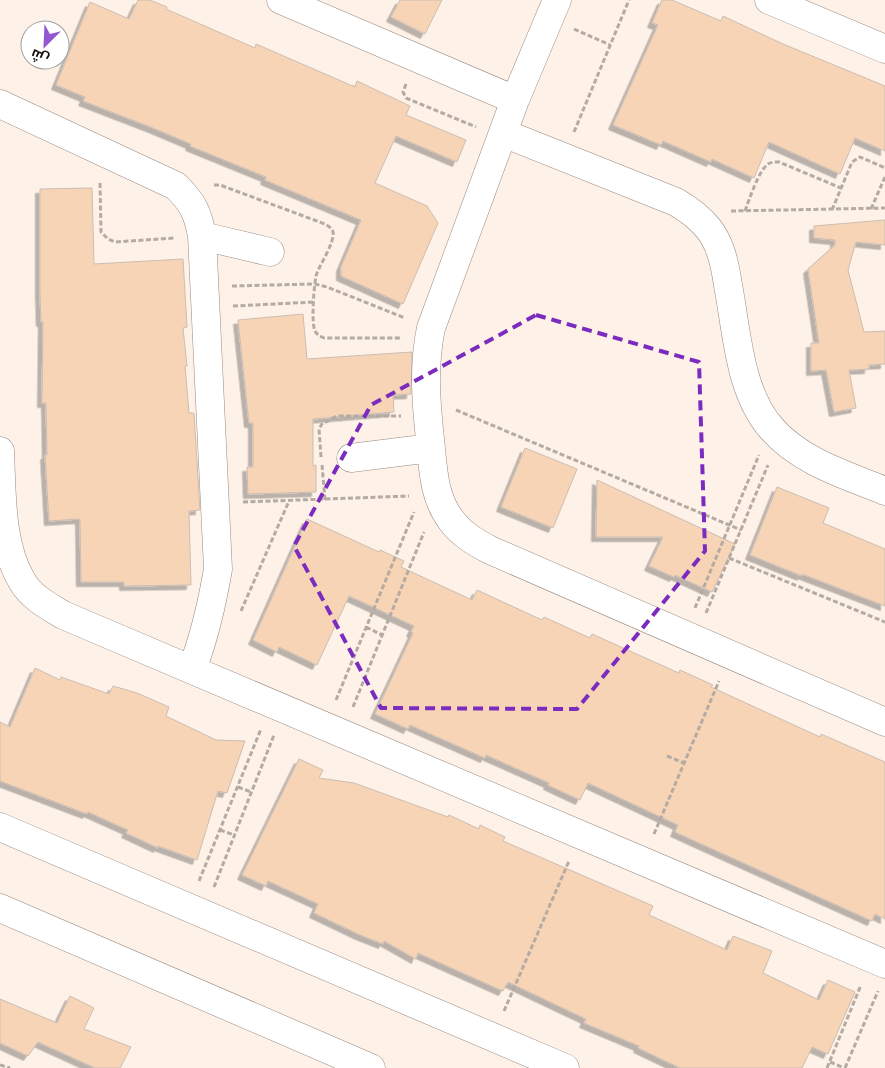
<svg xmlns="http://www.w3.org/2000/svg" width="885" height="1068" font-family="Commissioner,Cairo,sans-serif">
<defs>
<filter id="shadow"><feDropShadow dx="-4.5" dy="4.5" stdDeviation="0" flood-color="#0004"/></filter>
</defs>
<rect width="100%" height="100%" fill="#fdf1e8"/>
<path fill="#f7d4b6" stroke="#cbbdb2" filter="url(#shadow)" d="M138,0H150L167,7L166,9L255,48L256,44L355,87L357,81L410,106L406,115L466,140L457,162L396,136L375,183L427,206L438,223L403,304L341,276V267L361,220L265,180L266,177L190,146L191,144L153,128L83,101L85,97L56,85L90,2L129,19Z
M400,0H442L425,34L391,17Z
M662,0H672L721,21L723,16L783,44L885,86V151L855,138L840,174L769,142L754,178L712,159L711,162L663,141L661,145L613,125L658,25L652,23Z
M92,188L94,264L183,259L187,327L183,328L187,366H185L189,413H194L200,510L189,511L191,585L124,586V582H81L80,519L49,521L45,455H47L46,403H42L43,322H41L40,294V189Z
M885,220V245L856,242L848,270L864,332L885,331V364L869,365V369L849,370L856,408L834,412L826,370L811,371V343H819L808,269L835,245V240L814,238V226Z
M303,314L307,359L412,352L411,394L393,395L394,412L313,419V466L316,465V492L248,494L247,467H253V423H249L238,320Z
M525,448L577,469L553,528L501,507Z
M597,480L735,544L712,592L675,575L674,577L649,566L663,537H596Z
M777,487L829,508L823,523L885,549V606L802,574V576L750,555Z
M307,519L379,552L380,550L404,561L401,567L472,600L477,590L542,620L544,617L590,638L592,634L679,673L680,670L713,685L711,687L820,737L821,734L885,762V919L875,914L872,921L708,847L675,832L678,825L588,783L580,800L548,785L549,783L486,755L485,758L410,725L408,729L375,714L413,633L411,632L414,626L349,596L317,665L279,647L277,652L253,640Z
M35,668L60,680L61,677L109,694L113,686L137,693L169,707L166,716L216,740L245,741L227,793L218,791L197,860L158,846V848L126,833L128,830L88,812L87,814L0,781V722L10,727Z
M299,759L323,770L319,778L354,783L448,817L449,815L479,829L480,825L505,837L503,841L653,906L649,915L727,950L733,936L772,951L763,973L819,1000L828,980L855,992L828,1054L812,1047L802,1068H680L638,1048L639,1046L584,1023L586,1019L508,982L503,991L418,953L416,959L384,941L383,944L360,935L314,913L318,904L268,881L266,886L242,875Z
M70,996L94,1008L84,1029L131,1047L120,1068H95L38,1042L28,1056L0,1043V999L57,1023Z"/>
<g fill="none" stroke-linecap="round" stroke-linejoin="round">
<defs>
<path id="minor" d="M281,0L515,100
M557,0L515,100L431,328C423,366 426,402 430,439C433,466 433,497 451,520C461,534 475,542 490,550L885,722
M769,0L885,49
M0,104L176,186C193,203 198,213 202,236L218,569C212,604 205,636 192,669
M503,133L676,202C688,209 699,217 708,228C721,244 725,265 728,285C737,332 739,392 772,429C801,462 846,475 885,491
M202,236L270,252
M0,451C2,492 0,545 22,581C31,597 48,606 63,615L885,964
M351,458L431,448
M0,827L565,1068
M0,908L371,1068"/>
</defs>
<use href="#minor" stroke="#988a81" stroke-width="29"/>
<path stroke="#b5aba3" stroke-width="3" stroke-dasharray="5 2.5" stroke-linecap="butt" d="M574,29L610,45
M406,84L403,92L406,98L476,127
M574,132L629,0
M100,183L101,232L108,239L115,242L174,238
M214,185H220L325,224C328,226 332,228 333,232C335,243 319,265 316,276C314,286 311,323 315,331C317,335 320,336 324,338H400
M871,209L885,177
M832,210L852,162L860,157L885,168
M731,211L885,208
M745,211C749,200 759,170 768,164C771,162 775,162 779,162L841,188
M232,286L315,284L327,287L405,318
M233,306L314,302
M456,410L741,530
M321,457L319,429L322,424L337,416H401
M322,465L325,500
M243,502L409,496
M729,558L885,622
M695,608L759,455
M241,611L289,501
M706,613L768,465
M366,627L382,635
M336,700L414,512
M353,707L424,532
M667,756L684,763
M238,787L251,792
M220,830L234,835
M654,834L719,681
M199,881L261,729
M214,887L274,735
M504,1011L569,861
M830,1062L844,1068
M0,1065L10,1068
M827,1068L861,985
M845,1068L878,991"/>
<use href="#minor" stroke="#fff" stroke-width="28"/>
</g>
<path fill="none" stroke="#7b2cbf" stroke-width="4" stroke-dasharray="10 6" stroke-linejoin="round" d="M536,315L699,362L705,551L577,709L381,708L294,546L371,405Z"/>
<g transform="translate(45 45) rotate(204)"><circle r="24" fill="#ffffff" stroke="#a2a09e"/>
<path d="M0-4L9 19L0 12L-9 19Z" fill="#9358d0"/>
<text y="-8" font-size="14" font-weight="bold" text-anchor="middle" fill="#16110d">ش</text>
</g>
</svg>
